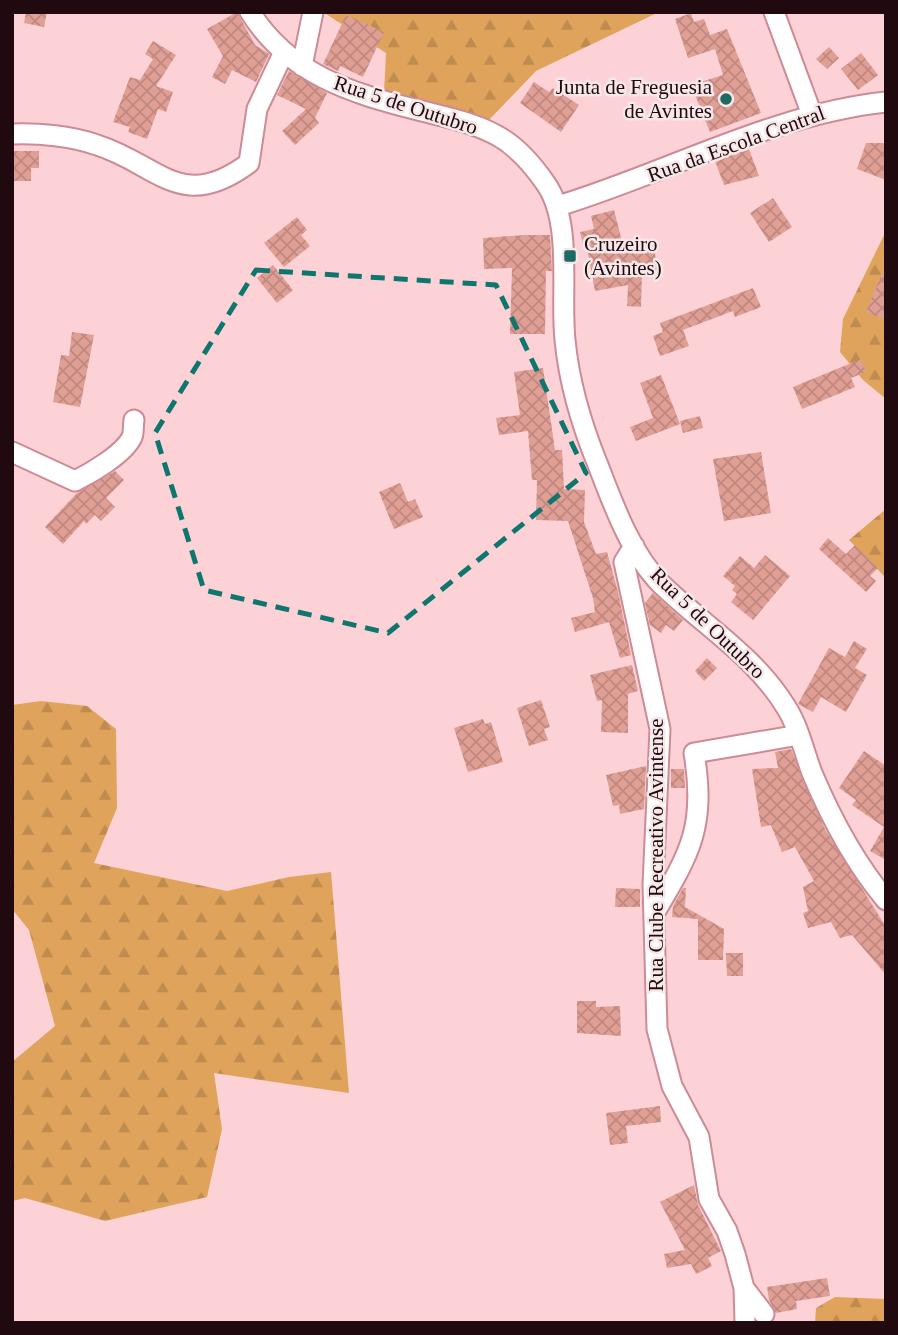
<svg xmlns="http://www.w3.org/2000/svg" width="898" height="1335" font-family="Georgia,serif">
<defs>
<pattern id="forest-firs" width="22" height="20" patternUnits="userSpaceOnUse" patternTransform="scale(1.75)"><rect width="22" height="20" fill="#dfa35b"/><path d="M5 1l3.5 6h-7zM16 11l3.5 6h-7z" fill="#bf8b4e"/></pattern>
<pattern id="building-cross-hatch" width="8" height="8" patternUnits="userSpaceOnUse" patternTransform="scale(1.75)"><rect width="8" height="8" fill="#e09f95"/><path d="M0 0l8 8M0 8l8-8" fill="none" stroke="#c0887f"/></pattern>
</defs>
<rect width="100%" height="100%" fill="#fcd2d7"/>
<path fill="url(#forest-firs)" d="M323,12H659L536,71L488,121L384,93L386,53Z
M886,231V399L863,380L840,352L843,319Z
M886,509V578L849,540Z
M41,701L87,706L116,729L117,808L94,863L227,891L289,877L331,872L349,1093L214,1073L222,1129L207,1197L105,1221L25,1198L12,1201V1062L55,1026L29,930L12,909V705Z
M835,1297L886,1299V1323H815L816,1308Z"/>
<path fill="url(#building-cross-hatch)" d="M26,12H47L44,27L24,23Z
M237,12L255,45L269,54L256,82L232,70L225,84L212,77L223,56L207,29Z
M691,13L694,22L704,19L710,35L727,29L761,113L710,132L691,85L723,75L715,49L688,58L675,19Z
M346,15L384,32L363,77L340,66L338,71L323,64Z
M153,41L176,55L156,86L173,92L166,112L158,109L147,139L128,132L130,127L113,122L130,77L140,80L153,59L145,54Z
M829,47L839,58L827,69L816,59Z
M861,53L878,75L858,90L841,69Z
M289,71L327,93L315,118L319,123L295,145L282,131L306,109L277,95Z
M534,82L549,92L553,88L579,105L561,132L520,103Z
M866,143H886V180L857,169Z
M749,149L759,176L724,185L715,161Z
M12,151H39V168H31V181H12Z
M773,198L792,227L769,242L750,213Z
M614,210L624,249L653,243L658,270L642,273L641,307L627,306L628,285L595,291L587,248H584L580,232L594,229L591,216Z
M297,217L307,230L301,235L310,246L284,267L264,243Z
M525,235H550L552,271H546L545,334H510L512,268L484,269L483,238Z
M273,265L293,290L277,303L257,278Z
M885,266H886V320L866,312Z
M753,288L761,307L735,317L733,311L683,330L689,346L660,356L653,336L663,332L660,323Z
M72,332L94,335L80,407L53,402L61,355L69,356Z
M861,359L866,372L851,378L855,387L802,409L793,387Z
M543,368L555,450H562L564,489L585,490L584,522L596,554L607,552L618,592L631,655L620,658L609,622L575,632L571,618L595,612L593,598L568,521L536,520L537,480H532L528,431L499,435L496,418L520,415L514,372Z
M661,375L680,424L636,441L630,427L653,418L640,383Z
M700,416L703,428L683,433L680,421Z
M761,452L771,513L724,521L713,459Z
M115,471L124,480L106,498L115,507L101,521L95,515L86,524L84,521L63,544L45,527L77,493Z
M400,483L408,502L415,499L423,517L394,529L379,492Z
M828,538L846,554L855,545L878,568L870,576L876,581L866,592L819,549Z
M765,555L790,576L753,620L731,602L737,594L732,590L735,586L723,576L740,556L754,568Z
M653,593L683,620L674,631L666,625L661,633L650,625L645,603Z
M854,641L867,649L855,668L867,675L846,712L821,697L813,712L798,704L829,648L845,657Z
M707,658L717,668L704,681L695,671Z
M632,665L638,691L628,694V733L601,732L602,700L597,701L590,675Z
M541,700L550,727L544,729L548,740L529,746L517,708Z
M483,719L485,724L491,722L503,762L468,772L454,728Z
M791,749L825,829L886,927V975L852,935L840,938L831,922L808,928L803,913L808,911L803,887L814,881L795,847L782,852L771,825L761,827L752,769L778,768L775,752Z
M864,751L886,766V860L870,851L884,827L852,805L856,800L839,788Z
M646,766L644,809L620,814L619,805L613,806L606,775Z
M671,769H684L685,788H671Z
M616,888L640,889V907H615Z
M683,888H686L685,907L724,929L723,960H698V919L672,917L673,906Z
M726,953H743V976H727Z
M577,1001H596V1007L620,1006L621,1036L577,1033Z
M660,1106L661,1122L626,1126L628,1143L610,1145L606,1113Z
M694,1185L698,1205L721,1251L708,1258L712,1266L696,1274L691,1264L667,1268L664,1254L685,1250L660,1202Z
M827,1278L830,1296L796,1301L797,1309L776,1313L769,1300L767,1287Z"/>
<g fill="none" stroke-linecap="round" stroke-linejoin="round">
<defs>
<path id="minor" d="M250,12C289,74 350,93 418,110C445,117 472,122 496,135C517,146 533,165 546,184C573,223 560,294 565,340C569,382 582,426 598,465C613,504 631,554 661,584C703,625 755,656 786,707C799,727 804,752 812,773C831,818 855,863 886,900
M774,12L812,115
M302,66L313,12
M12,134C39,133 72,136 97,145C158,164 181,214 249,163L257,109L283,54
M558,206C667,173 772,114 886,102
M12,452L75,481C91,473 124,454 132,437C134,432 133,425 134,420
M634,546L624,562L660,729L653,885L657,1029L672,1086L699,1137L709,1199L727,1231L735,1254L744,1288L745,1323
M655,912C691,852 706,825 694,753L799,735
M744,1288L764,1314"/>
</defs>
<use href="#minor" stroke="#cc8b95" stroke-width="23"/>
<use href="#minor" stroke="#fff" stroke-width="19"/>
</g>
<path fill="none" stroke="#0f766e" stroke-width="5" stroke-dasharray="14 9" stroke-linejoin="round" d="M256,270L496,285L586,473L388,633L204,590L155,433Z"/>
<g fill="#1d6964" stroke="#f6e7e9" stroke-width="2.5">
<circle cx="726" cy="99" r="7"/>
<rect x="563" y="249" width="14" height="14" rx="3.5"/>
</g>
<g text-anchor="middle" stroke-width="5" stroke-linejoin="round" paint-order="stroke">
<g font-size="21" fill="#210a0f" stroke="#f6e7e9" text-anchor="end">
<text x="712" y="94">Junta de Freguesia<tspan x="712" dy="24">de Avintes</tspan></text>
<text x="584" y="251" text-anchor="start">Cruzeiro<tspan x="584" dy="24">(Avintes)</tspan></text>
</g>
<g font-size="21" fill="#210a0f" stroke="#f6e7e9">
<text transform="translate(406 105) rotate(18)" y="7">Rua 5 de Outubro</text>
<text transform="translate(736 144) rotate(-20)" y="7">Rua da Escola Central</text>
<text transform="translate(708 623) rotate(44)" y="7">Rua 5 de Outubro</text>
<text transform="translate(656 855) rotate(-90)" y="7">Rua Clube Recreativo Avintense</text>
</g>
</g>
<rect width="898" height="1335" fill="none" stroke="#210a0f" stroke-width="28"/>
</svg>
